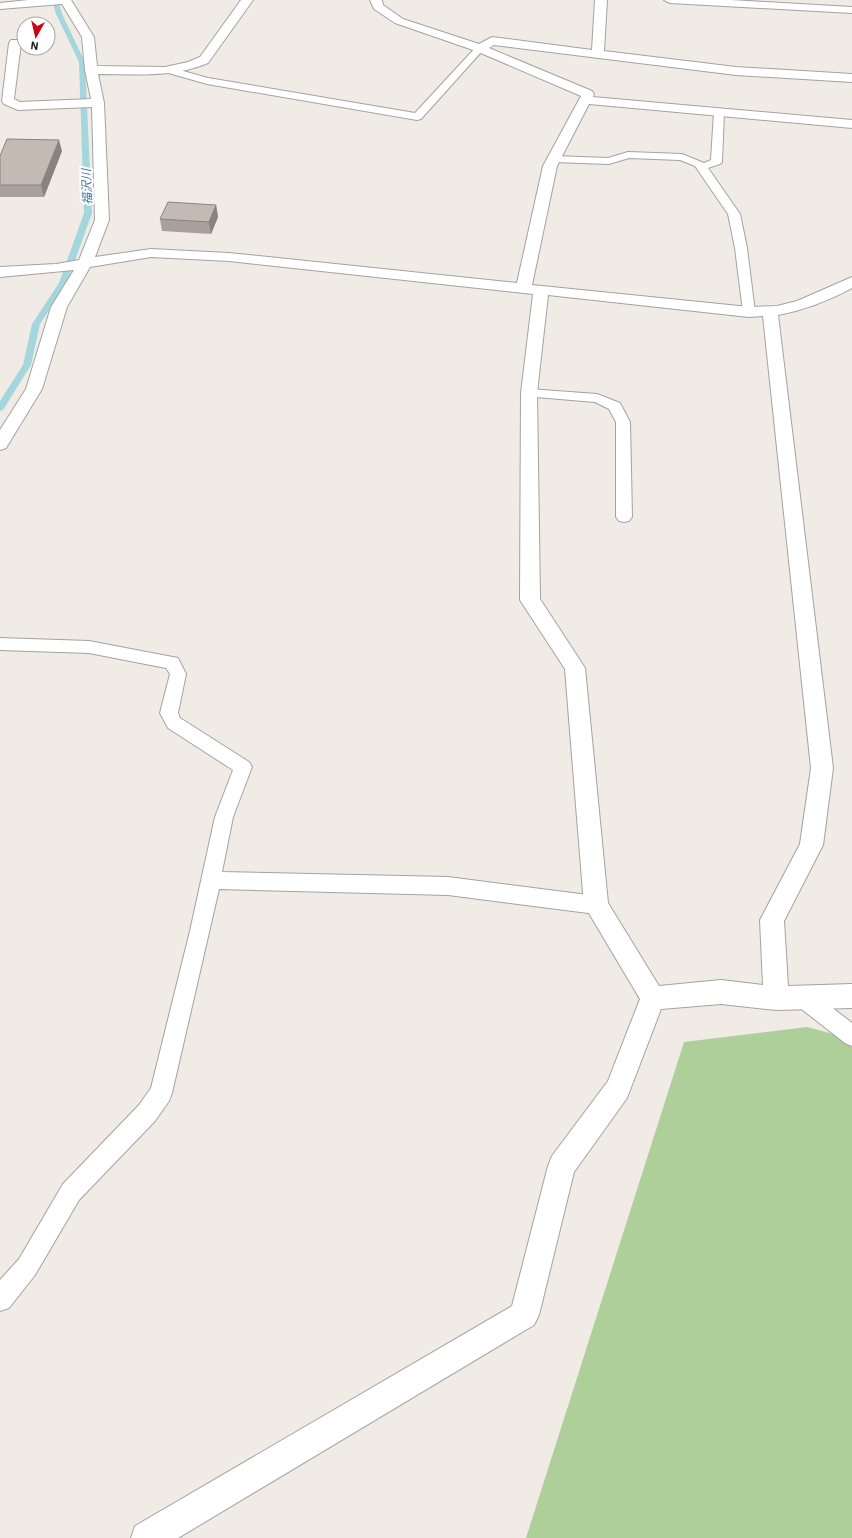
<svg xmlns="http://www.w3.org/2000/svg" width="852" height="1538" font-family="'IBM Plex Sans','Noto Sans JP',sans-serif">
<rect width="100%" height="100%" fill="#f0ebe5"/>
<path fill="#aecf99" d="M807,1027L852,1039V1538H526L684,1042Z"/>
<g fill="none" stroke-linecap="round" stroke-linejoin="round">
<path fill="#a4d6de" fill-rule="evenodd" d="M52,0H58L62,14L85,62L92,213L67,283L40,324L31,365L3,410L0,411V401L23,365L32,324L59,283L84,213L79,62L56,14Z"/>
<defs>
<path id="lane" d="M480,45L483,46L485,48L483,50L421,119L417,120L207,84L165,72L164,70L169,67L208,78L415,113L477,46Z
M719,109L724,112L722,162L720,164L708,168L740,214L747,248L755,312L754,315H744L743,312L735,248L728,214L695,166L680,160L629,158L609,164L554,162L549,159L554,156L608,158L628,152L682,154L704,163L711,160L714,112Z
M529,389L597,394L620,403L630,422L632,517L629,521L624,522L619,521L616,517V422L609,409L595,402L524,396L522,393L524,390Z
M0,638L89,641L178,658L186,674L178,713L180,718L249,762L252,767L233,817L222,872L448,877L596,896L603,899L606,905L603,911L596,914L448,895L219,889L172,1093L169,1101L155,1121L79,1200L35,1275L9,1308L0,1311V1280L19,1259L63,1184L139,1105L151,1088L190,931L215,817L233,770L168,728L160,713L170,674L166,668L89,653L0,650Z
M802,987L809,990L852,1023V1046L845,1043L795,1004L792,997L795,990Z"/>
<path id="street" d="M28,0H71L94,37L97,66L165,67L188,62L200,57L241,0H253L208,63C173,78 135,74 98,74L104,103L109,220L95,257L151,249L229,253L517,283L543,166L581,96L476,51L395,23L374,9L370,0H382L383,5L403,19L479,44L492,37L592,50L595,0H607L604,51L736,67L852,74V82L736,75L494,45L489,48L592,91L594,94L593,97L852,120V128L589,104L557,166L532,285L749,307L777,306L797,301L852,277V288C828,301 804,310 778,315L833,768L823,845L784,921L788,986L852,984V1008L776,1010L721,1004L661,1009L627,1098L574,1172L539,1315L534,1325L178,1538H131L135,1526L512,1306L548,1166L552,1156L608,1081L640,999L584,905L565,669L520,600L521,393L533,294L229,261L151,257L90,267L67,307L42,389L6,448L0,450V430L26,389L51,307L74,270L0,277V267L56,264L79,260L95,220L92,107L18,110L4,104L2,101L9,43L11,40H19L21,43L14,99L20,102L91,99L85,70L82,37L62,4L0,9V3ZM548,295L749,317L763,316L811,768L800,844L760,920L763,985L721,980L659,986L608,903L585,668L540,599L537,393Z
M664,0H731L852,7V13L670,3Z"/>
</defs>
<use href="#lane" stroke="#a3a3a3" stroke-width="2"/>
<use href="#street" stroke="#a3a3a3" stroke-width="2"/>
<use href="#lane" fill="#fff" fill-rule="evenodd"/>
<use href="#street" fill="#fff" fill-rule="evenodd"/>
</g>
<path fill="#a9a09b" d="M62,151L44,197H0V156Z
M216,205L218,217L211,234L162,231L160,219Z"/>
<path fill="#89827e" d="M59,140L62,151L44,197L41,185Z
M216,205L218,217L211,234L209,222Z"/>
<path fill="#c4bab4" stroke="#89827e" d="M7,139L59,140L41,185H0V156Z
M168,202L216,205L209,222L160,219Z"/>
<g text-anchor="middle" stroke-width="4" stroke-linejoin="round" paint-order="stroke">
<g font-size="12" font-style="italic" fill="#437aa0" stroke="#fff">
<text transform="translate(87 187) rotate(-92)" y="4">福沢川</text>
</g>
</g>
<g transform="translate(36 36) rotate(188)"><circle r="19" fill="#ffffff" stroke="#a5a5a5"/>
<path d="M0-3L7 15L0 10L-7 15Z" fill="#cd0014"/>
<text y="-6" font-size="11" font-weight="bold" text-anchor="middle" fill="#1f1f1f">N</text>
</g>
</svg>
